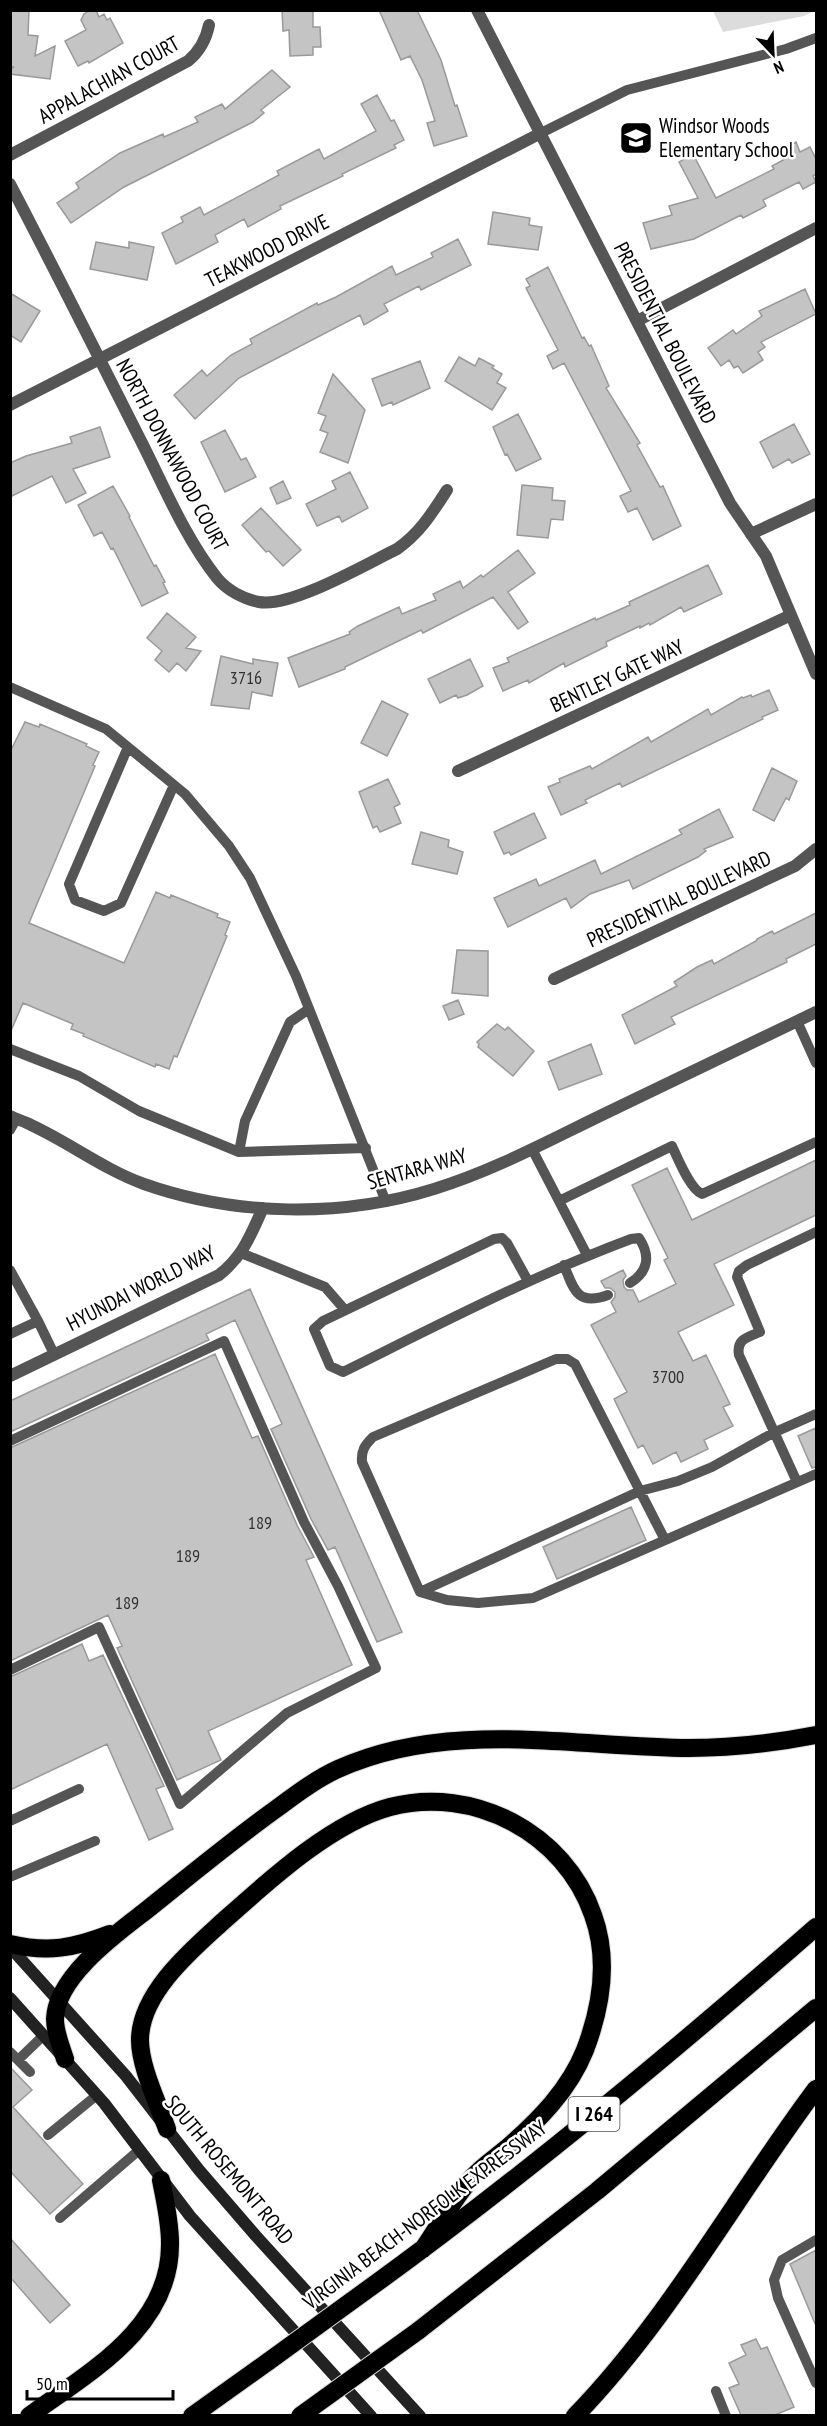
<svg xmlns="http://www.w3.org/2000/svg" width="827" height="2426" font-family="'PT Sans Narrow',sans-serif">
<rect width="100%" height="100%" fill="#fff"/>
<path fill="#dcdcdc" d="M713,11H814L804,16L723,32Z"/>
<path fill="#c4c4c4" stroke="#999" stroke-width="1.5" d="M11,10H29L28,35L38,36L35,56L55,46L50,79L10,74V69L14,67H10Z
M90,10H96L99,17L104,14L107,20L110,18L123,43L89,63L88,61L78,66L65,41L86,30L81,20L84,14Z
M282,10H313V27H320L321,47H313V55L290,56L289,30L283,31Z
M379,10H417L441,60L455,106L457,105L467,136L434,146L427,123L435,121L422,80L410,56L401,60Z
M272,70L290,87L261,110L264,113L253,122L124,187L71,223L57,203L79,188L76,183L120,153L163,134L164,137L198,122L195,117L222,104L225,109Z
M377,95L391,121L394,120L404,140L394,145L396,148L342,174L343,176L280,206L281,209L248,227L244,219L215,235L218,242L176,264L162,233L183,222L181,217L200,207L204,215L279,175L277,171L319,149L324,159L376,131L361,104Z
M796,142L800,152L810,147L816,159V174L813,176L816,182L803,189L799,182L763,200L766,206L743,218L741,215L694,239L651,249L643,223L672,215L669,206L698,198L679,162L693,154L716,198L774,169L772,166L787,158L783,149Z
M493,212L530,218L529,225L542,227L538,250L488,244Z
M458,239L471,265L421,290L419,286L384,304L388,311L364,325L360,315L239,378L195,419L174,395L202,370L207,376L231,355L252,344L250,339L317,303L318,305L336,297L392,266L396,275L433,257L431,253Z
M96,242L129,248V242L154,247L147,280L90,269Z
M548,267L582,338L584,337L589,346L591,345L609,386L606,388L640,443L637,445L660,487L663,486L681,526L653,540L637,508L628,512L620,496L631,491L564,363L553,369L547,356L558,350L526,288L530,286L526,279Z
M805,289L816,314L761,342L765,347L758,352L763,360L743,373L738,366L734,368L729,360L721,366L708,348L733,330L736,334L762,316L759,311Z
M10,293L40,311L21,342L10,335Z
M459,357L475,366L479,358L494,366L492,368L502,374L497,383L506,388L492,410L445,381Z
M420,361L430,388L393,405L392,402L382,406L372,379Z
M333,374L365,410L348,463L320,452L328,433L320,430L326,416L318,413Z
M518,414L541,459L516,471L507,454L505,455L493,427Z
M794,424L810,454L792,463L789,459L773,468L760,442Z
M100,427L110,457L73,469L86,493L66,503L52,476L10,497V463L26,456L72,443L70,437Z
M225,430L241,460L246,458L256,477L225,492L201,442Z
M350,472L368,508L342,522L339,516L317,526L306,504L336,489L332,481Z
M283,481L291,498L277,504L270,488Z
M522,485L553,488L552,500L565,501L563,520L551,519L548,538L517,535Z
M113,486L130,516L129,517L154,566L156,565L165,582L163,583L168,593L142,606L113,548L111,549L102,532L94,536L78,505Z
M261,508L301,550L283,566L269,551L266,552L242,525Z
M518,550L535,573L508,592L528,622L518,629L493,597L423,633L421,630L345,667V669L299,687L288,658L350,634L349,632L358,626L399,607L402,614L436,600L433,594L460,581L463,588L481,575L483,577Z
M708,565L722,594L684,612L681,607L650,625L649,623L640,628V626L606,642L607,646L565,667L564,663L529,683L528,680L503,691L493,668L509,662L507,658L595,618L596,620L630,605L629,602Z
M167,613L196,637L186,648L201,651L186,671L177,663L169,672L155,660L162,651L147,638Z
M221,656L253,664V659L278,663L272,696L252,692L249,709L211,705Z
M470,659L483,686L467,695L458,698L456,695L440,703L428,679Z
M769,690L778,710L762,717L763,719L622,787L620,783L585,800L587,803L561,815L548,787L560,782L559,779L590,766L592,769L648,737L651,742L708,709L711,715L742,697L743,698L751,695L752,697Z
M382,701L408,714L387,756L361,743Z
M25,722L39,727L40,724L87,744L86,746L99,752L93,765L95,766L29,923L124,963L156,892L170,898L171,895L218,914L217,917L230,922L225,935L227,936L177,1057L174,1056L169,1069L156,1064L155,1067L83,1036L84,1034L71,1029L73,1024L23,1003L10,1033V752Z
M772,768L797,781L789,800L786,798L774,821L753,810Z
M388,779L400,804L394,807L401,823L380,832L377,826L373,828L359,792Z
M719,809L733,837L704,849L706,851L698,857L633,889L629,880L590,894L571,908L566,898L508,927L494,898L536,879L539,886L595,860L601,874L682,834L679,830Z
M534,813L546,838L511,855L509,852L504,854L494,832Z
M421,832L449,840L448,847L463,852L457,874L412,864Z
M816,913V944L786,959L787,962L671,1017L675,1024L635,1044L622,1015L677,986L674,982L697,967L712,960L714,964L756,941L757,939L772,931L774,934Z
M457,950L488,951V996L452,993Z
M458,1000L464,1014L449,1020L443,1006Z
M497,1024L505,1030L508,1027L534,1051L513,1076L478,1047L479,1044L477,1042Z
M591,1044L602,1074L559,1090L548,1062Z
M816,1160V1215L714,1264L734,1305L678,1332L693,1361L706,1355L730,1404L723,1407L733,1426L704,1440L708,1449L681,1462L676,1452L653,1464L643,1445L638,1448L614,1399L627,1392L591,1325L616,1312L611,1302L615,1297V1292L610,1288H605L601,1281L623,1270L626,1276L623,1280L624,1287L627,1290H633L639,1302L676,1284L664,1260L668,1258L632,1185L667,1168L692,1220Z
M250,1289L402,1632L377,1642L335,1547L328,1550L311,1519L271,1429L282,1424L235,1320L206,1334L209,1340L10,1432V1401Z
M215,1354L252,1438L258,1436L297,1525L314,1557L306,1560L352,1665L208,1731L221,1760L177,1780L117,1648L122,1646L108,1615L10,1661V1448Z
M816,1428V1467L812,1468L798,1436Z
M631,1507L646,1540L557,1579L543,1547Z
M82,1644L89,1661L103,1655L164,1786L156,1789L173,1829L149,1840L107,1744L10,1790V1677Z
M10,2067L32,2090L13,2107L83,2184L50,2214L10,2171Z
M10,2238L70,2305L50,2323L10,2277Z
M816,2250V2326L790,2264Z
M756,2339L761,2349L767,2347L794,2407L775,2415H741L729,2388L739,2384L729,2363L746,2355L741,2345Z"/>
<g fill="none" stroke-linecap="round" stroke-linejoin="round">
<defs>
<path id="motorway" d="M10,1944C48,1953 74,1948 110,1934
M65,2059C61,2046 55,2033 55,2019C56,1978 113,1936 143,1913C187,1878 230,1842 276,1809C295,1795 316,1779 338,1769C448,1719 573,1747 689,1748C732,1748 775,1743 816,1735
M167,2129C158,2103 140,2067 140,2040C140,1995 188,1953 219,1925C265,1884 330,1823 390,1807C473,1785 565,1833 593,1915C609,1959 601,2008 585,2050C569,2090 539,2120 507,2148C495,2158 480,2168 470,2180C452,2201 439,2226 423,2249
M364,2292C521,2179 671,2054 816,1927
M418,2331L597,2191L816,2008
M29,2416C89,2372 171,2328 170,2243C170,2221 165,2201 161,2180
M192,2416L269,2361
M575,2416C670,2318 735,2197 816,2089"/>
</defs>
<use href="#motorway" stroke="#dbdbdb" stroke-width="20"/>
<path stroke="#555" stroke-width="10" d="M541,133L627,90L786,49L816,38
M10,687L106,729L185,794L229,846L250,878L296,976L386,1202
M128,747L69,884L75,900L104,911L121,903L174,785
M797,1021L816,1063
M10,1049L79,1076L139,1111L239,1152L366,1148
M10,1130L16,1119
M532,1149L587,1255
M239,1152L245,1121L290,1022L309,1009
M559,1201L672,1146C678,1159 690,1189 702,1194L816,1142
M241,1253L325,1287L345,1310
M564,1265C574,1291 578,1306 608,1295
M10,1270L38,1321L10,1334
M528,1281L507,1243L502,1238L494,1239L323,1321L314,1329L330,1366L343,1372C438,1325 532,1276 631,1239L639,1238C651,1256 648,1272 630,1283
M38,1321L54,1354
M10,1441L224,1341L304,1522L338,1586L376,1668L287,1713L180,1804L99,1627L10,1670
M797,1482L739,1355C736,1339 748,1337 760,1332L737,1277L739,1271L747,1265L816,1232
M665,1540L575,1364L567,1359H556L373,1437C365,1445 361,1450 362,1462L420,1592L447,1600L478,1603L533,1598L816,1474
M420,1592L640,1491L678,1481L712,1467L773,1433L816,1414
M10,1821L79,1789
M10,1877L95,1841
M10,2052L30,2072
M18,2060L44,2035
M48,2135L97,2095
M60,2218L138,2151
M816,2240L782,2260L774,2280L778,2298L816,2383
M716,2391L726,2416"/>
<path stroke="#555" stroke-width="12" d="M477,10L730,503L766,556L816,674
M10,155L188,61C200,51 206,40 209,25
M10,184C54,268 97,354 140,439C163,484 185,538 217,578C227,590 243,599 259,602C291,608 366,564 397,549C420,533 432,513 447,490
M637,321L816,228
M10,405L541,133
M458,771L791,615
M554,979L795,866L816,849
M10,1116C17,1120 25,1121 31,1125C70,1143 103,1169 144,1184C235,1216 341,1218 434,1189C493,1171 548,1141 604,1114C675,1080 746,1046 816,1012
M10,1376L219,1275C244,1255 250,1236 263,1208"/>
<path stroke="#555" stroke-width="12" d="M751,534L816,504"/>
<path stroke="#222" stroke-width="12" d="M10,1947L126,2076L199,2170L256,2236L420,2416
M10,1998L104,2103L190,2216L371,2416"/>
<use href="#motorway" stroke="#000" stroke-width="18"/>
<defs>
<path id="motorway-bridge" d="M269,2361L364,2292
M300,2416L418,2331"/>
</defs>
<use href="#motorway-bridge" stroke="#dbdbdb" stroke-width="20" stroke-linecap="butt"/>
<use href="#motorway-bridge" stroke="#000" stroke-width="18"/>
</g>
<defs>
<symbol id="school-square" viewBox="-11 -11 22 22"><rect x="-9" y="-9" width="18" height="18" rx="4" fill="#000" stroke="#fff"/><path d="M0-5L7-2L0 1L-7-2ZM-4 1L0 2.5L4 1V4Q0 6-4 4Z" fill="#fff"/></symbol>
</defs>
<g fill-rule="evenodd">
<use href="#school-square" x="617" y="119" width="38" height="38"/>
</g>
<g text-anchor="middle" stroke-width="5" stroke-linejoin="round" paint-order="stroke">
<g font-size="18" fill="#313131">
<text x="246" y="684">3716</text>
<text x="668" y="1383">3700</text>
<text x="260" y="1529">189</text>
<text x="188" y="1562">189</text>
<text x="127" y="1609">189</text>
</g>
<rect fill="#fff" stroke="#4c4c4c" stroke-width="1.5" x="568.5" y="2097" width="51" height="34" rx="4.5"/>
<g font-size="20" font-weight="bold" fill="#000">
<text x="594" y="2121">I 264</text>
</g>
<g font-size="21" fill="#000" stroke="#fff">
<text transform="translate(109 80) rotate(-29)" y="7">APPALACHIAN COURT</text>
<text transform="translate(267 251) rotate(-27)" y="7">TEAKWOOD DRIVE</text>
<text transform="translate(665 333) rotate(63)" y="7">PRESIDENTIAL BOULEVARD</text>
<text transform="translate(172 455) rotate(62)" y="7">NORTH DONNAWOOD COURT</text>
<text transform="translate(617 676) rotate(-25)" y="7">BENTLEY GATE WAY</text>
<text transform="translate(679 899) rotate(-25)" y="7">PRESIDENTIAL BOULEVARD</text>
<text transform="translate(417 1169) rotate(-16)" y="7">SENTARA WAY</text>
<text transform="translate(141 1288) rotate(-27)" y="7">HYUNDAI WORLD WAY</text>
<text transform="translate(229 2170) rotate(50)" y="7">SOUTH ROSEMONT ROAD</text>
<text transform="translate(425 2215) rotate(-37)" y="7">VIRGINIA BEACH-NORFOLK EXPRESSWAY</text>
</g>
<g font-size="21" fill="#000" stroke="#fff" text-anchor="start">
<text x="659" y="133">Windsor Woods<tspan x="659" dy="24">Elementary School</tspan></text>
</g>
</g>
<rect width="827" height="2426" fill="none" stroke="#000000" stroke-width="24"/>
<g transform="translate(773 54) rotate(157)" stroke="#ffffff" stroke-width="4.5" paint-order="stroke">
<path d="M0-4.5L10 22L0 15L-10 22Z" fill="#000000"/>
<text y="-9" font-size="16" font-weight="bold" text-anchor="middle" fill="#000000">N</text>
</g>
<path d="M27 2390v9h146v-9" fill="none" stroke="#000000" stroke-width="3"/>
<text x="36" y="2390" font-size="18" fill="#000000" stroke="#ffffff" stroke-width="4.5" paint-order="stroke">50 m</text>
</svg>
